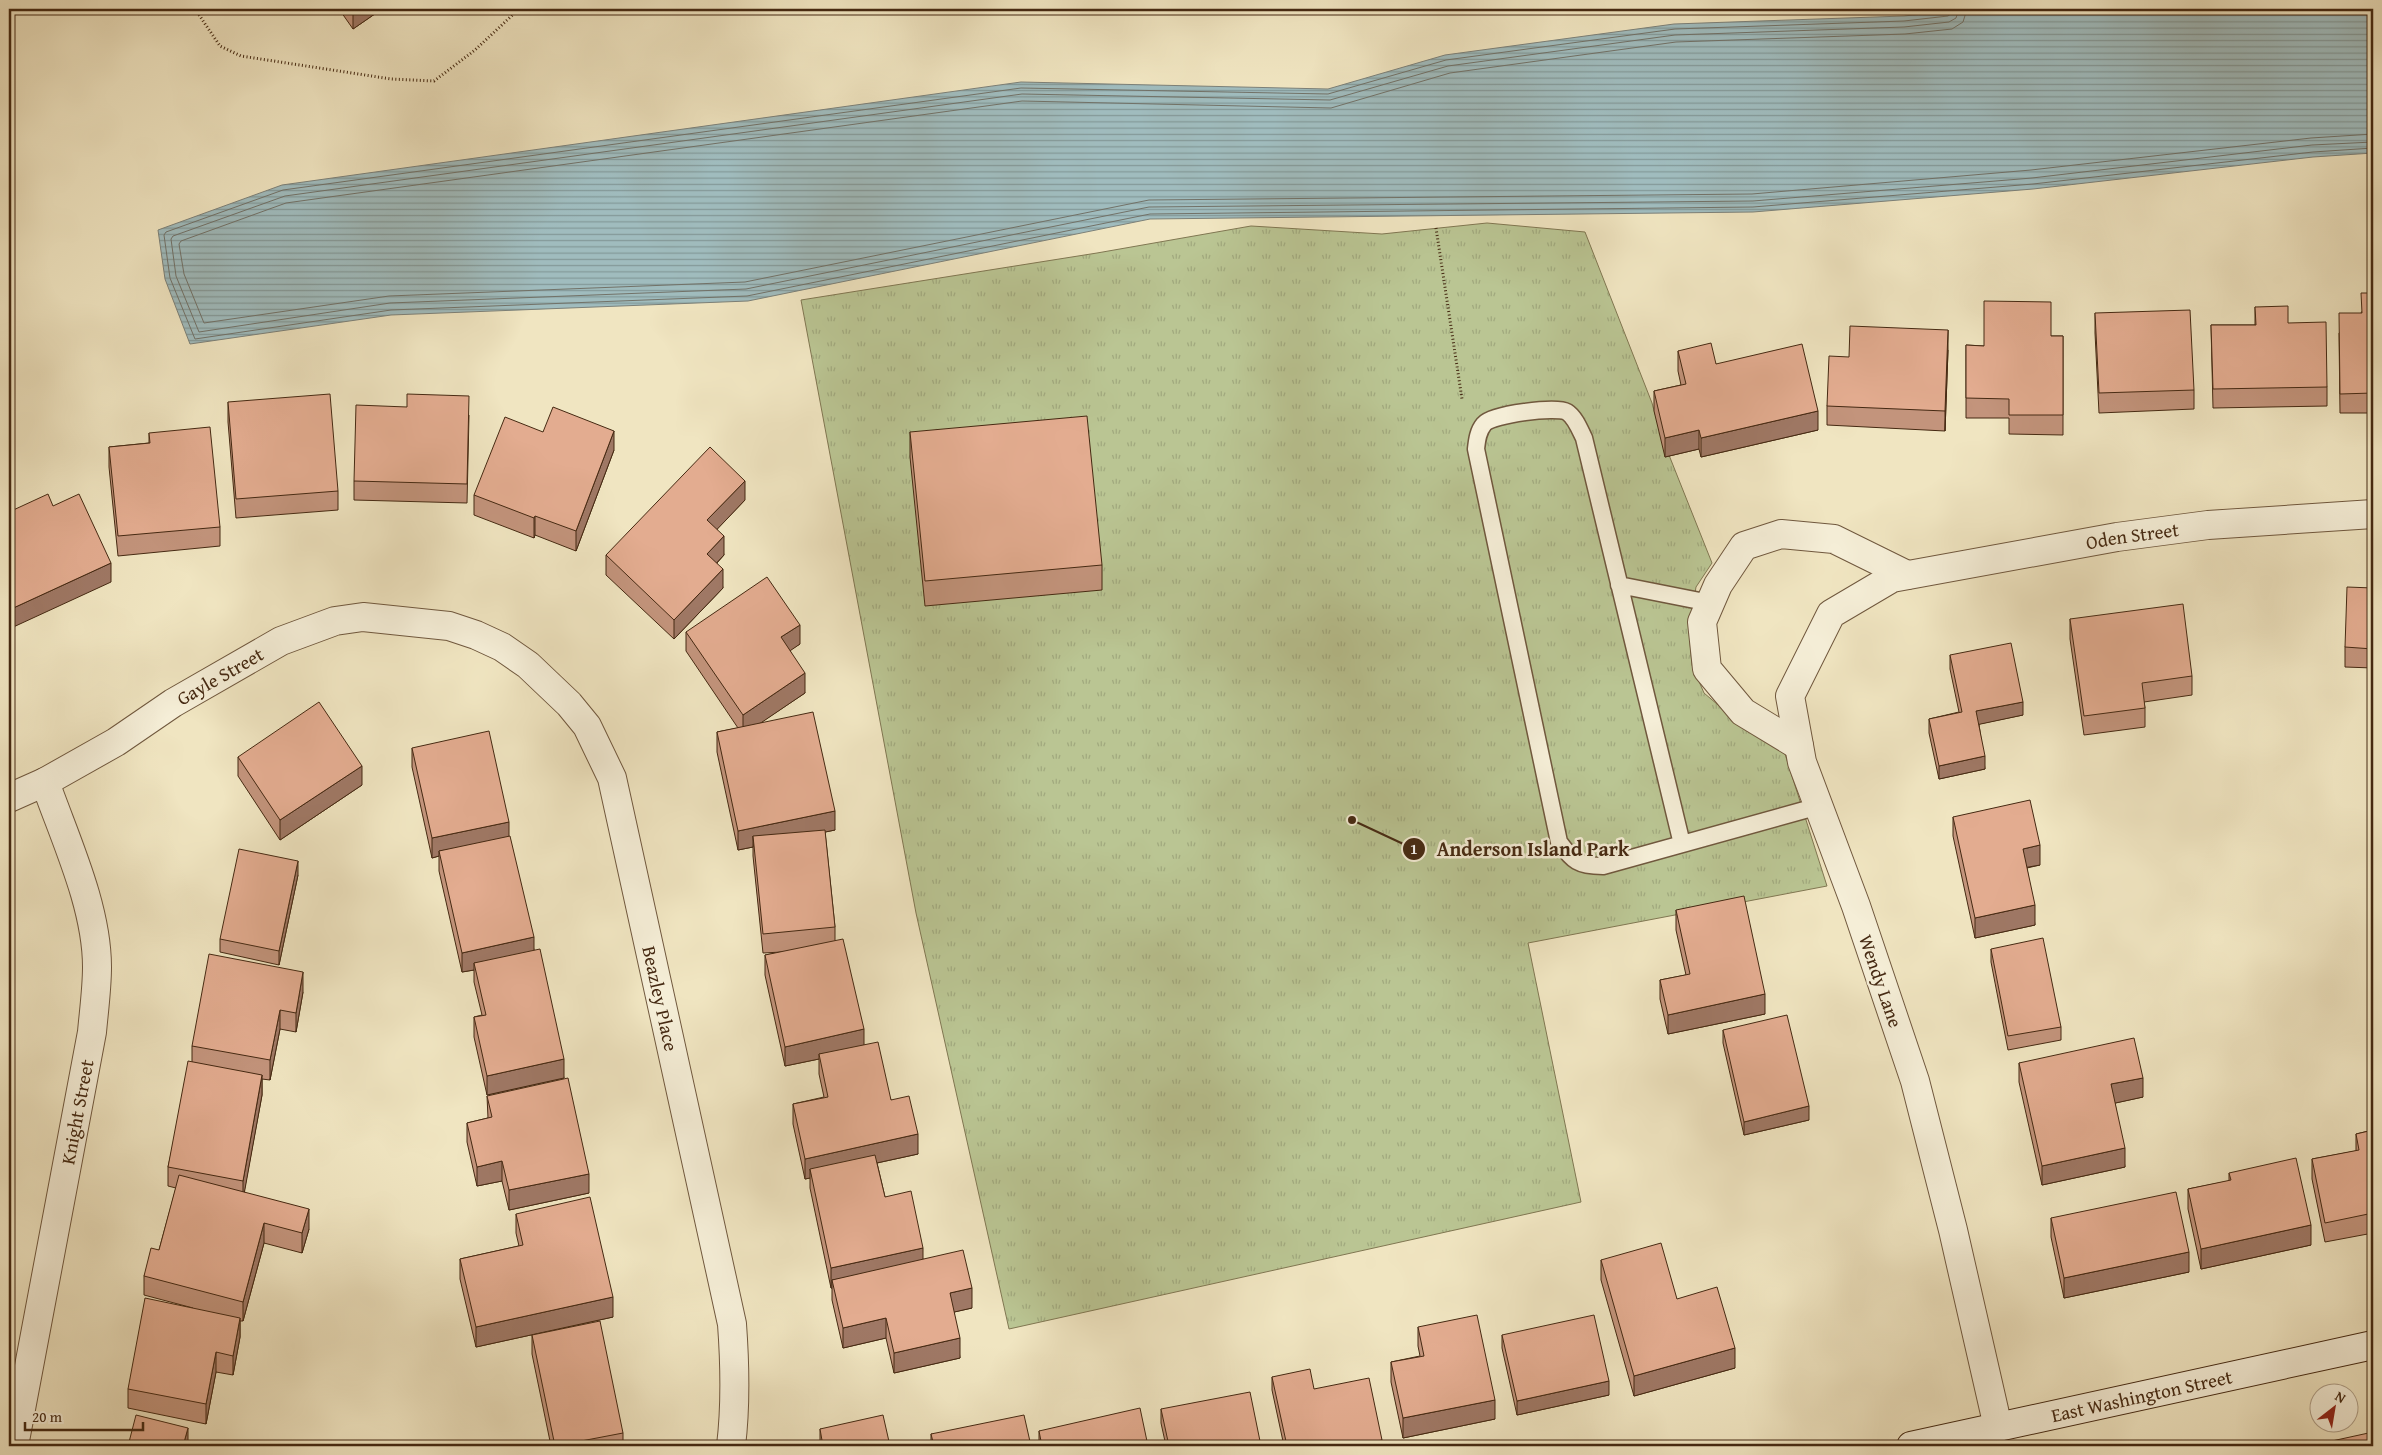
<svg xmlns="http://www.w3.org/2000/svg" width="2382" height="1455" font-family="'Gentium Book Plus',serif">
<defs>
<pattern id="park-tufts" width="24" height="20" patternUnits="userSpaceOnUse" patternTransform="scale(1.25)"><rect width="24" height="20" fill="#bac593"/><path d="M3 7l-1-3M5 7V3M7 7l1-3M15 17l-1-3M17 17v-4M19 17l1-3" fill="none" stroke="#a1a97e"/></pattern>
<pattern id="water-rules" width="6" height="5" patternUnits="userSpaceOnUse" patternTransform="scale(1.25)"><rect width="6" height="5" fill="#a0bcbe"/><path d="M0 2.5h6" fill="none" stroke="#849999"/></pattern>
</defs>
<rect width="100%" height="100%" fill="#f0e5c1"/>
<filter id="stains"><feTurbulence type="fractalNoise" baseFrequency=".004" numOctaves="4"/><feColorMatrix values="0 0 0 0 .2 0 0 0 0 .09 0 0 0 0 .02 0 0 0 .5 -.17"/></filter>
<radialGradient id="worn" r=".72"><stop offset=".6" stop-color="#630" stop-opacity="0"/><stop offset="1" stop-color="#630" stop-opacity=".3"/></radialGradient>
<path fill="url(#park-tufts)" stroke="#807752" d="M1487,223L1585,232L1652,403L1661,435L1712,563L1696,587L1689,631L1692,665L1704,693L1744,727L1785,754L1827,886L1528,943L1581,1202L1009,1329L916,913L801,300L1097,253L1251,226L1382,234Z"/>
<path fill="url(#water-rules)" stroke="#7c8179" d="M1971,9H2373V153L2313,157L2033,189L1753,212L1150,219L748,301L391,315L190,344L165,279L158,230L282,185L1021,82L1328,89L1445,55L1674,24L1904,16Z"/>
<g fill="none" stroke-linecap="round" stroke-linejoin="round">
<path stroke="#727268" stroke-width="1" d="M1953,9L1952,13L1948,16L1904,21L1675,29L1446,60L1328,94L1021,88L283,190L166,232L164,235L170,278L195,339L391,310L747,296L1150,214L1753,207L2033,184L2313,152L2373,148
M1959,9L1956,18L1949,22L1904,27L1675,35L1448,66L1330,100L1022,94L285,196L173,236L171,239L176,276L199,332L390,303L746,289L1149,207L1753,201L2032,178L2312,145L2373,142
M1967,9L1963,22L1952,29L1905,34L1676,42L1450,73L1331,108L1022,101L286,203L181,241L179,244L184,274L204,323L389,296L745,282L1149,200L1752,194L2031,170L2311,138L2373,134"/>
<defs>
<path id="lane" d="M1619,585L1710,603
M1682,844L1584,438C1580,430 1575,417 1567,412C1556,406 1493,414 1484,424C1478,431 1477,440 1476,449L1559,842C1573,861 1578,866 1603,866L1819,806"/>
<g id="street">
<path d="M1799,746L1743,712L1707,669L1702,622L1718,585L1744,546L1781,534L1834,539L1907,575"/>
<path id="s1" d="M9,798L45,782L116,742L173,703L281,641L335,621L363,617L449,626L476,635L502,647L528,665L569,704L587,726L612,778L732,1324C735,1365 736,1405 731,1446"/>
<path id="s2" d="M1998,1427L1953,1230L1915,1081L1856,906L1802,762L1790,696L1831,614L1892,578L2117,537L2208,525L2373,514"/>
<path id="s3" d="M14,1446L92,1032C94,1010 97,988 97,967C97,906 65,839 45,782"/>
</g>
<g id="secondary">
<path id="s4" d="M1911,1446L2373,1345"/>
</g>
</defs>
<use href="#lane" stroke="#70583e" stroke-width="19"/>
<use href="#street" stroke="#70583e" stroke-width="30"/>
<use href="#secondary" stroke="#452912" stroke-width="30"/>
<path stroke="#452912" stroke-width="3" stroke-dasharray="1 2.5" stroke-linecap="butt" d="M195,9L220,46L241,56L391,79L434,81L475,50L519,9
M1436,228L1462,399"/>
<use href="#lane" stroke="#f5eed7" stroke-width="16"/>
<use href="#street" stroke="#f5eed7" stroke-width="28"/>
<use href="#secondary" stroke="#f5eed7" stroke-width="28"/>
</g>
<path fill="#c3947c" stroke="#452912" d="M339,9H382L353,29Z
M2373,293V413H2340L2339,333L2361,313Z
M2255,307L2288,323L2327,387V406L2213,408L2211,325H2255Z
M2095,313L2194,390V409L2099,413L2095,333Z
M2051,336H2063V435L2009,434V418H1966V345L1984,346Z
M1948,350L1945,431L1827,425V406L1849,357Z
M1678,351L1716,364L1818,430L1701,457L1699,449L1665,457L1654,411V391L1681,385L1678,371Z
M228,402L338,491V510L236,518L228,422Z
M469,415L467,503L354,500V481Z
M543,432L614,450L576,551L535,535L534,538L474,515V495Z
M910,432L1102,565V590L925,606L910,457Z
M149,433L220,527V546L118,556L109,467V447L149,443Z
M745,500L717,529L724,555L717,563L723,588L674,639L606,575V555Z
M2373,588V668L2345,667V647Z
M2070,619L2192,676V695L2144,702L2145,708V727L2084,735L2070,639Z
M686,632L800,644L790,650L805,693L760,723L835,830L825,832L835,927V940L864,1045L918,1154L877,1163L885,1197L923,1259L972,1308L954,1312L960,1358L894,1373L886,1338L843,1348L832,1300V1288H831L810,1188V1178L805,1179L793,1124V1104L824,1097L819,1074V1059L785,1066L765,975V955L782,952L763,953L753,856V847L738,850L717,752V732L738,728L686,651Z
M1950,655L2023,715L1979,724L1985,769L1939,779L1929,733V719L1959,712L1950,669Z
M412,748L509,836L534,950L564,1078L487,1095L474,1037V1017L482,1015L474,982V970L462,972L439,871V856L432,858L412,767Z
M238,757L362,785L280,840L238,776Z
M1953,817L2040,865L2027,868L2035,925L1975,938L1953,836Z
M298,875L279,965L220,952V939Z
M1676,910L1765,1014L1668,1034L1660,999V980L1686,975L1676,930Z
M1991,949L2061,1027V1040L2008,1050L1991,962Z
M303,992L296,1032L280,1029L270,1080L262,1079V1095L244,1192L309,1229L302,1253L264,1243L243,1321H240V1337L233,1375L216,1372L206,1424L128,1408V1389L193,1308L144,1295V1276L159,1250L176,1188L168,1186V1167L192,1062V1046Z
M1723,1030L1809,1120L1744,1135L1723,1043Z
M2019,1063L2143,1097L2115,1103L2125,1167L2042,1185L2019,1082Z
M487,1096L589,1193L509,1210L502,1181L477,1186L467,1142V1123L488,1118Z
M2373,1130V1233L2325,1242L2312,1179V1159L2356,1151V1134Z
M2229,1173L2311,1245L2201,1269L2188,1209V1189L2229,1181Z
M516,1214L613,1317L476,1347L460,1279V1259L519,1246L516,1233Z
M2051,1218L2189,1272L2064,1298L2051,1237Z
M1601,1260L1677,1299L1735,1368L1634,1396L1601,1280Z
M1418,1327L1495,1419L1403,1438L1391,1382V1362L1420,1356L1418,1346Z
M532,1335L623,1433V1446H551L532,1354Z
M1502,1335L1609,1395L1517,1415L1502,1348Z
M1272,1377L1314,1389L1382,1446H1284L1272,1390Z
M1161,1409L1261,1446H1166L1161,1423Z
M820,1429L890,1446H820Z
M1039,1431L1148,1446H1039Z
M931,1434L1031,1446H931Z"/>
<path fill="#9f7865" stroke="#452912" d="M353,9H382L353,29Z
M1948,330V350L1945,431V411Z
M1818,411V430L1701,457V438Z
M1699,430V449L1665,457V438Z
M614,431V450L576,551V531Z
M745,481V500L707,540V520Z
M535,516V535L534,538V518Z
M724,536V555L707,573V554Z
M111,563V582L9,629V610Z
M723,569V588L674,639V620Z
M800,625V644L781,657V637Z
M805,673V693L743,735V715Z
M2023,702V715L1976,725V711Z
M1985,756V769L1939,779V766Z
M362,766V785L280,840V820Z
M835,811V830L754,847L753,836V847L738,850V831Z
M509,822V842L439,851V856L432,858V838Z
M2040,845V865L2023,868V849Z
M298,861V875L279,965V951Z
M2035,905V925L1975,938V918Z
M534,937V956L474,963V970L462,972V953Z
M303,972V992L296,1032V1013Z
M1765,994V1014L1668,1034V1015Z
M280,1010V1029L270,1080V1060Z
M864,1029V1049L819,1054V1059L785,1066V1047Z
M564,1059V1078L487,1095V1076Z
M262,1075V1095L243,1200V1181Z
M2143,1078V1097L2111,1104V1084Z
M1809,1106V1120L1744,1135V1122Z
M918,1134V1154L812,1177L810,1169V1178L805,1179V1159Z
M2125,1148V1167L2042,1185V1166Z
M502,1161V1181L477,1186V1167Z
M589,1174V1193L509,1210V1190Z
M309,1209V1229L302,1253V1233Z
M264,1223V1243L243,1321V1302Z
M2311,1225V1245L2201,1269V1249Z
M923,1248V1267L832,1280V1288H831V1268Z
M2189,1252V1272L2064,1298V1278Z
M972,1288V1308L950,1313V1293Z
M613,1297V1317L476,1347V1327Z
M240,1318V1337L233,1375V1356Z
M886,1318V1338L843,1348V1328Z
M960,1338V1358L894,1373V1353Z
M1735,1348V1368L1634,1396V1376Z
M216,1352V1372L206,1424V1404Z
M1609,1381V1395L1517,1415V1401Z
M1495,1400V1419L1403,1438V1418Z
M188,1428V1441L186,1446H183Z
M1382,1440V1446H1350Z"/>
<path fill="#e3ac90" stroke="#452912" d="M2361,293H2373V393L2340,394L2339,313H2362Z
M1984,301L2051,302V336H2063V415H2009V399L1966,398V345L1984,346Z
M2288,306V323L2326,322L2327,387L2213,389L2211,325H2256L2255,307Z
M2190,310L2194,390L2099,393L2095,313Z
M1850,326L1948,330L1945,411L1827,406L1829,356L1849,357Z
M1711,343L1716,364L1802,344L1818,411L1701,438L1699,430L1665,438L1654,391L1686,384L1678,351Z
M330,394L338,491L236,499L228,402Z
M407,394L469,396L467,484L354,481L356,405L407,407Z
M553,407L614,431L576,531L535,516L534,518L474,495L505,417L543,432Z
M1087,416L1102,565L925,581L910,432Z
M210,427L220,527L118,536L109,447L150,443L149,433Z
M710,447L745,481L707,520L724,536L707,554L723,569L674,620L606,555Z
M48,494L53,506L79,494L111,563L9,610V512Z
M767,577L800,625L781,637L805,673L743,715L686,632Z
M2347,587L2373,588V649L2345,647Z
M2183,604L2192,676L2142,683L2145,708L2084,716L2070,619Z
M2011,643L2023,702L1976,711L1985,756L1939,766L1929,719L1962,712L1950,655Z
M319,702L362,766L280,820L238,757Z
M813,712L835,811L738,831L717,732Z
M489,731L509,822L432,838L412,748Z
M2030,800L2040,845L2023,849L2035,905L1975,918L1953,817Z
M825,830L835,927L763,934L753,836Z
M510,836L534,937L462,953L439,851Z
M239,849L298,861L279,951L220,939Z
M1744,896L1765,994L1668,1015L1660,980L1690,974L1676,910Z
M2043,938L2061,1027L2008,1036L1991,949Z
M843,939L864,1029L785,1047L765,955Z
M540,949L564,1059L487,1076L474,1017L486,1015L474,963Z
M209,954L303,972L296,1013L280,1010L270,1060L192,1046Z
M1787,1015L1809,1106L1744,1122L1723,1030Z
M2134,1038L2143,1078L2111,1084L2125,1148L2042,1166L2019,1063Z
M878,1042L891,1100L909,1096L918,1134L805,1159L793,1104L828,1097L819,1054Z
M188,1061L262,1075L243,1181L168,1167Z
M568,1078L589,1174L509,1190L502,1161L477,1167L467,1123L492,1117L487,1096Z
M2373,1130V1213L2325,1223L2312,1159L2359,1150L2356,1134Z
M875,1155L885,1197L911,1191L923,1248L831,1268L810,1169Z
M2296,1158L2311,1225L2201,1249L2188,1189L2231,1180L2229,1173Z
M179,1175L309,1209L302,1233L264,1223L243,1302L144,1276L151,1248L159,1250Z
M2176,1192L2189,1252L2064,1278L2051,1218Z
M590,1197L613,1297L476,1327L460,1259L523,1245L516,1214Z
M1661,1243L1677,1299L1717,1287L1735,1348L1634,1376L1601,1260Z
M963,1250L972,1288L950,1293L960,1338L894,1353L886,1318L843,1328L832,1280Z
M145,1298L240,1318L233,1356L216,1352L206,1404L128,1389Z
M1477,1315L1495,1400L1403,1418L1391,1362L1424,1356L1418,1327Z
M1594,1315L1609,1381L1517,1401L1502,1335Z
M600,1321L623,1433L555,1446L532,1335Z
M1310,1369L1314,1389L1369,1378L1382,1440L1350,1446H1287L1272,1377Z
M1250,1392L1261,1446H1169L1161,1409Z
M1140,1408L1148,1446H1042L1039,1431Z
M136,1415L188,1428L183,1446H128Z
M883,1415L890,1446H823L820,1429Z
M1024,1415L1031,1446H934L931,1434Z
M2373,1432V1446H2309Z"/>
<g text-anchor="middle" stroke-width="5" stroke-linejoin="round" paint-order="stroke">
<g font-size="19" fill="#452912" stroke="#f5eed7">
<text dy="7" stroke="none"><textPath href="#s2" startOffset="1168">Oden Street</textPath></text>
<text dy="7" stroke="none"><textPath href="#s1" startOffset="244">Gayle Street</textPath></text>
<text transform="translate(1881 981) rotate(71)" y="7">Wendy Lane</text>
<text dy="7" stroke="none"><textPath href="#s1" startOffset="944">Beazley Place</textPath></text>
<text dy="7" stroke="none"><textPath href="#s3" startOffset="340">Knight Street</textPath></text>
<text dy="7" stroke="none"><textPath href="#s4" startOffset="236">East Washington Street</textPath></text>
</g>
</g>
<path fill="none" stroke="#452912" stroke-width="2" d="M1352 820L1414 849"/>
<g fill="#452912" stroke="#f5eed7" stroke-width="2">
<circle cx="1352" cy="820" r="5"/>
<circle cx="1414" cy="849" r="12"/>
</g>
<g font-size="15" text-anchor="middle" font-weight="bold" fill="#fff">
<text x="1414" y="854">1</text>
</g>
<g font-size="20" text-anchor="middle" font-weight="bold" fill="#452912" stroke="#f5eed7" stroke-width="5" stroke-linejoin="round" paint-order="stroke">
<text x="1533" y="856">Anderson Island Park</text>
</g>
<rect width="2382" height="1455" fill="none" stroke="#f0e5c1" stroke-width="30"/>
<rect x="10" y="10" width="2362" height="1435" fill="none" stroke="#452912" stroke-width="2.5"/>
<rect x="15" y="15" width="2352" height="1425" fill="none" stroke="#452912"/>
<g transform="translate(2334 1408) rotate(31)"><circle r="24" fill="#f5eed7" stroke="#af9f88"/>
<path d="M0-4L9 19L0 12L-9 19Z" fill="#8f2418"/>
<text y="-8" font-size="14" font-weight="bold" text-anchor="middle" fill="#452912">N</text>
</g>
<path d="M25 1422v8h118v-8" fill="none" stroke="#452912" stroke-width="2.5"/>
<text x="32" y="1422" font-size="15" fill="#452912" stroke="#f5eed7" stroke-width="4" paint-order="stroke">20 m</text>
<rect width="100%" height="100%" filter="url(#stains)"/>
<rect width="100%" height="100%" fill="url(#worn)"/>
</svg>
